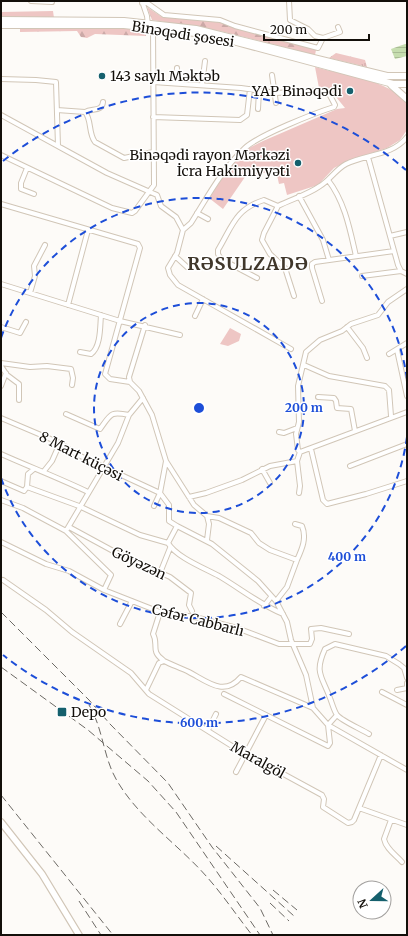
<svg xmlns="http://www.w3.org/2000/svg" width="408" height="936" font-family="Merriweather,serif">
<defs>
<pattern id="grass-tufts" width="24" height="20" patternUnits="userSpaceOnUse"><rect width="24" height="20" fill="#eec6c4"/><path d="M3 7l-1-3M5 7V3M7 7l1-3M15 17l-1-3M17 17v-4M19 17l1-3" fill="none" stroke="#cba9a7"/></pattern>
<pattern id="forest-firs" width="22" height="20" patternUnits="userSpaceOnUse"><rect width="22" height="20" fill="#eec6c4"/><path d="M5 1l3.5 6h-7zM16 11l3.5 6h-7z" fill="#cba9a7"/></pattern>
<pattern id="water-rules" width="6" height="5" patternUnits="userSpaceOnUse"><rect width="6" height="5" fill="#c6ddaf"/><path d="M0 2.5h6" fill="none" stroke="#a9bc95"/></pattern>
</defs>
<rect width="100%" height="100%" fill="#fdfbf8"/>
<path fill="url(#grass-tufts)" d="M336,53L365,60L367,67L329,58Z"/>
<path fill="url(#forest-firs)" d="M147,7L162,17L217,21L239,29L316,50L315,55L220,31L152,20Z
M20,27L127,28L145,30L146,36L95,34L87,38L81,37L77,31L20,32Z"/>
<path fill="#eec6c4" d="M53,11L54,18H1V12Z
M315,67C343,75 388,80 407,102V130L400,140L387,148L348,161L334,168L318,185L287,195L284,183L279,184L277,175L273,171L245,177L223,209L209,198L229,168L247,149L263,141L337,109L345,108L328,87L319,88Z
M230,328L241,334L239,341L228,346L220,344Z"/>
<path fill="url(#water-rules)" d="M405,44H407V56L395,59L391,49Z"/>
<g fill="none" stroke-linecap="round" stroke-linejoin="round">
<defs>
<path id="minor" d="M31,1L52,2
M142,1L147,16L148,25
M289,1L290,20L308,29L315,36L323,38
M142,3H147L164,15L220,20L235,26L318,48L323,38L340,32L338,27
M272,75L276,103
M1,79L36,80L56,82L58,146
M153,82L241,88L276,93L327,90L335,105L334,107C315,113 259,135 245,148C222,169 207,198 191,223L183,230L177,253L168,268L170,275L178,285L291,349
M176,83L177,68
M202,85L205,61
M258,109L259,91
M57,110L85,112C92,120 88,133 95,142L124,158L153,152
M85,112C92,108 102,112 103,102
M1,115L107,173L157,195L161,206L176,217L183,230
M153,117L240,120L247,115L250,89
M1,155L112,208L132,213L135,211L154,185L153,27
M368,157L398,265L401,271L407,274
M27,168L21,183V189L34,194
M328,180C345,202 350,230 356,256
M299,196L323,240L329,260
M1,204L138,244L140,248L105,374L110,379L130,382
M278,206C292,199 307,195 320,186C330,180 335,170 346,164C366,154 392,156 407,137
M278,206L264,233L262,240L270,254L285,268L294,296
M197,213L208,219
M390,236L407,232
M175,256L187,267
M362,276L401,271
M257,278L221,259L218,254V250C232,227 235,209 264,200L278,206
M1,284L120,321L180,335
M30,293L35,276L34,266L45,245
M322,301L312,268V264L315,262L394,251
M68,305L88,230
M195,316L203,299
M145,325L129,377L130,382L139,391L152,415L166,461L194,505L207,516L209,524L207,540
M1,327L20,333L26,322
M347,327L363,348L367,358
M397,350L407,396
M80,352L91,354C101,347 100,326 101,315
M389,354L407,343
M1,363L30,367L47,366L71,369L73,378L72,385
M304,365L329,376L385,386L389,390L391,416
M1,366L7,375L19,384V400
M1,386L6,373
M318,397L334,398L336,401L337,408L351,409L355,431
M66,414L100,429C111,414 110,411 129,415
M1,418L60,443L76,454L160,493L169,505V521L177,526
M279,432L284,433L297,428
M311,449L323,500L327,504L366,494L407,481
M300,452L407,412
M1,454C30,467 59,478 88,492
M297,461L300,486L299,493
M350,466L407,444
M262,469L270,483
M44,471L52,461L60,443
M1,481L24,491L27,487
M27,487L79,506L140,535L168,543L177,526L212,544L258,581L276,601L287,622L291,640L306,675L313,708L328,725L407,770
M27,487L28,474L34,469
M189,497L206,493L242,480L270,466L297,461L300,452L298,450L296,434L299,422L298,386L306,352L320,340L342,331L351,324L378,315L388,302L407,289
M1,500L23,508L66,531L111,575L104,590
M154,506L160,493L166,461
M207,516L219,518L251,533L259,543L270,550L297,560L287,587L276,601
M295,524L302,526C307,538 302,549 297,560
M69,527L115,552L170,577L191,593L189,605L192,611
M66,531L118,443L129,415L143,398
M1,542L46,564L69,571L104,590L160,612L195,617L237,628L279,644H310L312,639L311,629L321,628L349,634
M168,543C176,557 204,568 219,576C241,589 259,604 283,614
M160,573L170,548
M3,580L46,610L72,632L131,673L149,694L232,746L322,795L324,799L323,807L348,823L352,822L354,820L381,755
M264,606L271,597
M160,612L153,634C159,644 150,651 163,660
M120,624L132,601
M146,690L159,663L164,661C172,665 181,668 189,672C208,682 224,697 241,677L313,708
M397,690L407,688V683
M382,692L407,705
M224,694L328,746L330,743L328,725L337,715
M208,730L216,714
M369,734C361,729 342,721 337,715C334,711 332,703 330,698C322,676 314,673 325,649L335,644L386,656L399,664L404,668L407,678
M236,772L266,715
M359,808L407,825
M391,820L384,839C386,849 396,855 402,862"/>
<path id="secondary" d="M1,822L42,874L79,935"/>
<path id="primary" d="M1,20L124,21L196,29L387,76H407
M1,25H124L195,33L229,40L393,84H407
M391,85L407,99"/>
</defs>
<use href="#minor" stroke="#d1c6b7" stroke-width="6"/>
<use href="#secondary" stroke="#d1c6b7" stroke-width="8"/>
<use href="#primary" stroke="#d1c6b7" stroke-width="8"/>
<use href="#minor" stroke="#fff" stroke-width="4"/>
<use href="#secondary" stroke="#fff" stroke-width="5.5"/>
<use href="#primary" stroke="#fff" stroke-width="6"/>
<path stroke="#6d6a65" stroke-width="1" stroke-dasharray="8 4" stroke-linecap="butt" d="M1,612L89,700L110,724L168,783L212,847L260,908L273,935
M1,667L88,730L148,781L176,812L260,935
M89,705C103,728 103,756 116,779C138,818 178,844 207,877C223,895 237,916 252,935
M1,795L113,935
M216,846L294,916
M273,890L297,910
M79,901L101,935
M270,903L289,921"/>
</g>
<g fill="none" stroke="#1d4ed8" stroke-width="2" stroke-dasharray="7 5">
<circle cx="199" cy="408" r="105"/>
<path d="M407 437A210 210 0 0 1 1 478M1 338A210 210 0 0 1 407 379"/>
<path d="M406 646A315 315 0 0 1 3 655M3 161A315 315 0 0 1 406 170"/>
</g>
<g fill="#15606d" stroke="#fff" stroke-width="1.5">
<circle cx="102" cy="76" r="4"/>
<circle cx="350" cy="91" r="4"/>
<circle cx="298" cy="163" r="4"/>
<rect x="57" y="707" width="10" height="10" rx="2"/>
</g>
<g text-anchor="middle" stroke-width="3" stroke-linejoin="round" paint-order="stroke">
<g font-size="14" fill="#130f0a" stroke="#fff">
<text transform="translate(183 34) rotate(9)" y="5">Binəqədi şosesi</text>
<text transform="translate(81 456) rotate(27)" y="5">8 Mart küçəsi</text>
<text transform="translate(139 563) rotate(25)" y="5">Göyəzən</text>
<text transform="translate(198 620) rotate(14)" y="5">Cəfər Cabbarlı</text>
<text transform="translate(258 760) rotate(29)" y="5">Maralgöl</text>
</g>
<g font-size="14" fill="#130f0a" stroke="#fff" text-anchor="start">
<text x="110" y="81">143 saylı Məktəb</text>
<text x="342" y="96" text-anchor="end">YAP Binəqədi</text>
<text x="290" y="160" text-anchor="end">Binəqədi rayon Mərkəzi<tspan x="290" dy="16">İcra Hakimiyyəti</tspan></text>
<text x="71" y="717">Depo</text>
</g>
<g font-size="18" font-weight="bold" letter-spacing="1" fill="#40372b" stroke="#fff">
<text x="248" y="270">RƏSULZADƏ</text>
</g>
</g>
<circle cx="199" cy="408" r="6" fill="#1d4ed8" stroke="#fff" stroke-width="2"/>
<g font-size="12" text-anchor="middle" font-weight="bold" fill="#1d4ed8" stroke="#fff" stroke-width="3" stroke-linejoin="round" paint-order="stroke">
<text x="304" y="412">200 m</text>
<text x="347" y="561">400 m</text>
<text x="199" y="727">600 m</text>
</g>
<rect width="408" height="936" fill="none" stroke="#130f0a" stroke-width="4"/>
<g transform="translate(372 900) rotate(249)"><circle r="19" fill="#ffffff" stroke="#a19f9d"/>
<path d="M0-3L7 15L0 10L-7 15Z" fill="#15606d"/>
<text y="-6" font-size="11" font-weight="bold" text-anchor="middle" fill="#130f0a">N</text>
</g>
<path d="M264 34v6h105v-6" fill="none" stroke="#130f0a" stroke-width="2"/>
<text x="270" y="34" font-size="12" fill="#130f0a" stroke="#ffffff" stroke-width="3" paint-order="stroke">200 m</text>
</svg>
